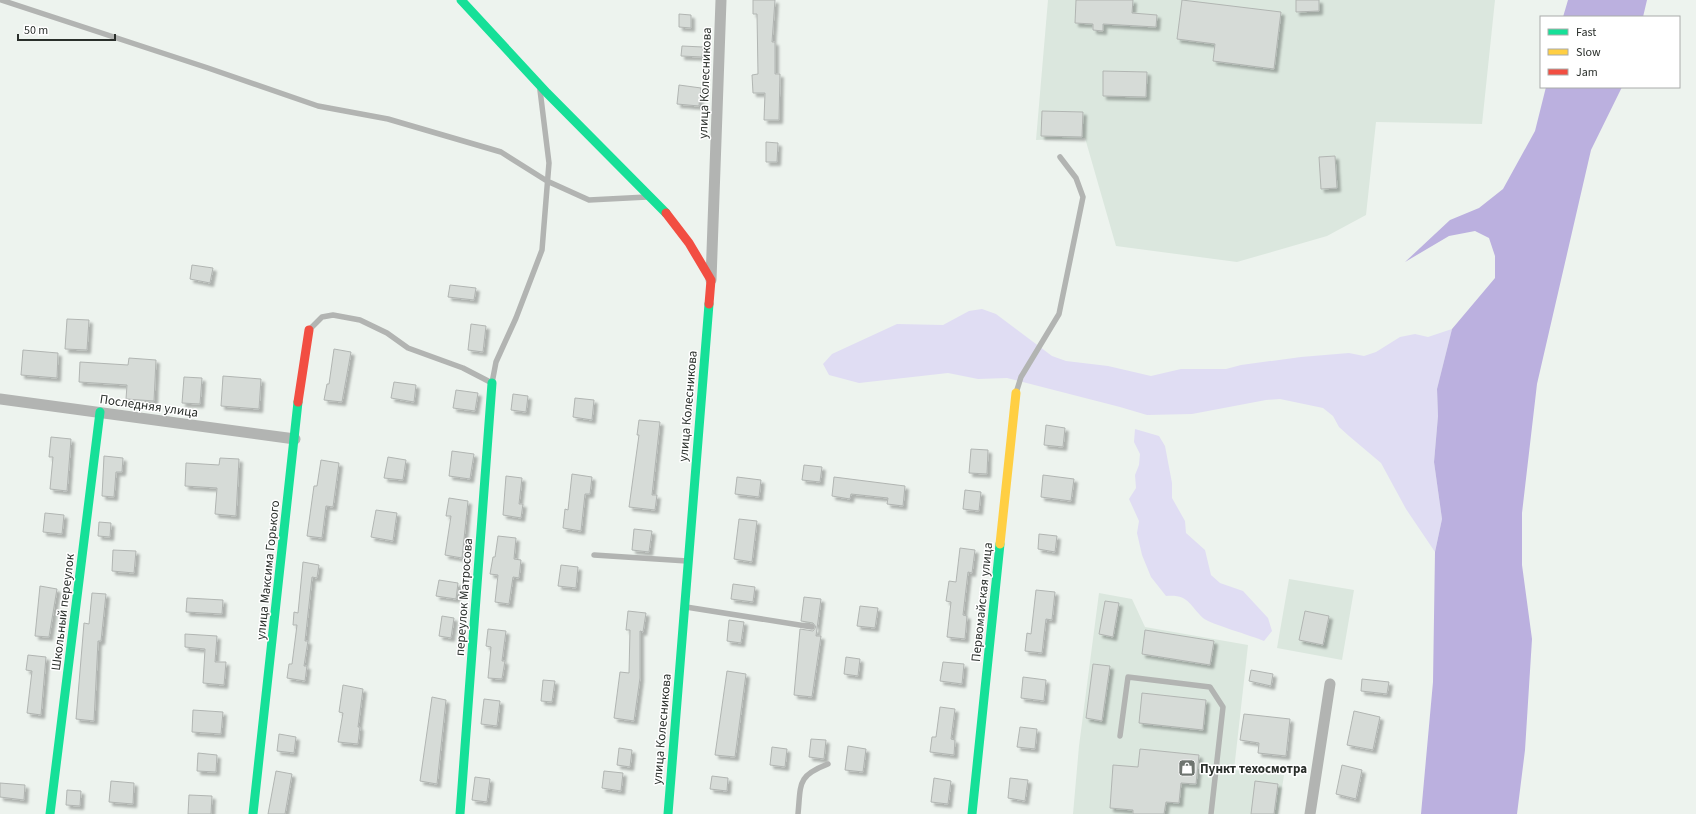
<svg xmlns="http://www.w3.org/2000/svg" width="1696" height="814" font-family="'Source Sans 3',sans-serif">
<defs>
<filter id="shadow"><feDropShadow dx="3.5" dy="3.5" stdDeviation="1" flood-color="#0004"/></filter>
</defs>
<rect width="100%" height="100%" fill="#edf3ee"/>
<path fill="#dbe7de" d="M1048,0H1495L1482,124L1376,122L1366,215L1327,236L1237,262L1116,246L1085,138L1036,140Z
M1289,579L1354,590L1342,660L1277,648Z
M1099,593L1132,599L1145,627L1248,645L1234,770L1284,775L1278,814H1073L1079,746Z"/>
<path fill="#e0ddf3" d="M982,309L996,314L1052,356L1066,361L1108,366L1151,376L1181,369H1226L1241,365L1301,357L1349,353L1364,356L1376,352L1400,337L1415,334L1428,337L1452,329L1437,389L1438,416L1434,462L1442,519L1435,552L1406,509L1381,463L1349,436L1339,427L1333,416L1323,408L1280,399L1266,400L1192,414L1147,415L1120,407L1007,378L978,379L948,373L859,383L829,375L823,364L832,354L897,324L943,325L969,311Z
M1135,429L1159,436L1165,446L1172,483V498L1185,521L1186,533L1205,550L1211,575L1220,583L1243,591L1268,618L1272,631L1264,641C1253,636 1210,624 1203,618C1189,605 1189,594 1166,596L1151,577L1142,555L1137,533L1139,521L1129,499L1136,488L1135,475L1139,465L1140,454L1134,442Z"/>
<path fill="#bbb0df" d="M1568,0H1647L1643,17H1563Z
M1546,87H1622L1591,150L1537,384L1522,513V565L1532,639L1525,750L1517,814H1421L1433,682L1435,552L1442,519L1434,462L1438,416L1437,389L1452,329L1495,278V256L1489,238L1475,231L1449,236L1405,262L1450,220L1479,208L1503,189L1535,131Z"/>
<path fill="#d6dbd7" stroke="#b1b5b2" filter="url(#shadow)" d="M753,0H775L772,42H775V74H780L779,120H764L765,93H753L752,75L758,74L757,14H753Z
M1076,0H1133L1132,13L1157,15L1156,27L1103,24V31L1093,30V24L1075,23Z
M1182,0L1281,12L1274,69L1213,61L1215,44L1177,39Z
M1296,0H1319V11L1296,12Z
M679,14L691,15V28L679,27Z
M682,46L703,47L702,57L681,56Z
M1103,71L1147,72L1146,97L1103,96Z
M679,85L701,88L699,106L677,104Z
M1042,111L1083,112L1082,137L1041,136Z
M766,142L778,143L777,162H766Z
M1335,156L1337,188L1321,189L1319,157Z
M192,265L213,268L210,283L190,279Z
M450,285L476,288L474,300L448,297Z
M67,319L89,320L87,350L65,349Z
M471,324L486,326L483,352L468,350Z
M334,349L351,352L342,402L324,400L327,384H329Z
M23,350L58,353L57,378L21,375Z
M129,358L156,360L154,401L126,399L127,385L79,382L80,362L128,365Z
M223,376L261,379L259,409L221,406Z
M184,377L202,378L200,404L182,403Z
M394,382L416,385L414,402L391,398Z
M456,390L478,393L475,411L453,408Z
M513,394L528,396L526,412L511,410Z
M575,398L594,400L592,420L573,417Z
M639,420L660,422L652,495H657L655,510L629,507L639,435H637Z
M1046,425L1065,428L1063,447L1044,445Z
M51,437L71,439L67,491L50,489L53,457H49Z
M971,449L988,450L987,474L969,473Z
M452,451L474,454L470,479L449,476Z
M104,456L123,458L122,472H116L114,497L102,496Z
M388,457L406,460L403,480L384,478Z
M220,458L239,459L236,516L215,514L217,488L185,486L186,463L219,465Z
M321,460L339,463L333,507L326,506L322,538L307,536L314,486H317Z
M804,465L822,467L820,482L802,480Z
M572,474L592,477L590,494H585L581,531L563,528L565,509L568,510Z
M1043,475L1074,479L1071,501L1041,497Z
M506,476L522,478L519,504H523L521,518L503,515Z
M737,477L761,480L759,497L735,494Z
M834,477L905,486L903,506L887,504L888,498L851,494L850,499L832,496Z
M965,490L981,492L979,511L963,509Z
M449,498L468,501L462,558L445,555L451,516H446Z
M376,510L397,513L393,541L371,537Z
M45,513L64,515L62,534L43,532Z
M739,519L757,521L752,562L734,559Z
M99,522L111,523L110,537L98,536Z
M634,529L652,531L649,552L632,550Z
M1039,534L1057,536L1055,552L1038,549Z
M498,536L516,538L514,559L521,560L519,578L513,577L509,604L495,602L498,575L490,574L493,557H495Z
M960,548L975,550L972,573L968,572L963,615L967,616L965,639L947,637L951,602L946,601L949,581L956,582Z
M113,550L136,551L134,573L112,571Z
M303,562L319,565L317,578L312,577L305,641H308L304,666H307L305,681L287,678L289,664H292L297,625H293L294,612L298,613Z
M561,565L578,567L576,588L558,586Z
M439,580L458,583L456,599L436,596Z
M733,584L755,587L753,602L731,599Z
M40,586L57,589L49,637L35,636Z
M1036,590L1055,592L1052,620L1046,619L1042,653L1025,651L1027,633L1031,634Z
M92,593L106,594L101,641H98L94,721L76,719L84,623L89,624Z
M804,597L821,599L816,636H821L812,697L794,695L800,629L813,631L816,627L813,623L801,621Z
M187,598L223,600L222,614L186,612Z
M1105,601L1119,603L1113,637L1099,634Z
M860,606L878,608L875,628L857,626Z
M628,611L646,613L643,632L640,631V678L634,721L614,718L620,672L629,673L630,630H626Z
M1305,611L1329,616L1323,645L1299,640Z
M442,616L454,618L451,638L439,636Z
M729,620L744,622L741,643L727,641Z
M488,629L506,631L502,661H505L502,679L488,678L491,647L486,646Z
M1145,630L1214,641L1210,665L1142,654Z
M185,634L217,636L215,662H226L224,685L203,683L205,649L185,647Z
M28,655L46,657L41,715L27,713L32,671L26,670Z
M846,657L860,659L858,676L844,674Z
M943,662L964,664L962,684L940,681Z
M1093,664L1110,666L1102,721L1086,718Z
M1251,670L1273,674L1271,686L1249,681Z
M727,671L746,674L735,757L715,755Z
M1023,677L1046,680L1044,701L1021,698Z
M1362,679L1389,682L1387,694L1361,691Z
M543,680L555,681L552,702L541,701Z
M343,685L363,689L358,727H360L358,744L338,742L343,713L339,712Z
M1142,693L1206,700L1203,730L1139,723Z
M432,697L446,700L437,784L420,781Z
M484,699L500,701L497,726L481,724Z
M940,707L955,709L951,739L955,740L954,755L930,752L932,737H936Z
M193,710L223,712L221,734L192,732Z
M1354,711L1380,717L1373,750L1347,745Z
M1244,714L1290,719L1286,756L1258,753L1259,743L1240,740Z
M1020,727L1037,729L1035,749L1017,747Z
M279,734L296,737L294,753L277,751Z
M811,739L826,740L824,759L809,757Z
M848,746L866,749L863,772L845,770Z
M772,747L787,749L785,767L770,765Z
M619,748L632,750L630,767L617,765Z
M1140,749L1199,755L1196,784L1181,783L1179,803L1166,802L1164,814H1133V810L1110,808L1113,765L1138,767Z
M198,753L217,755L216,772L197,771Z
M1342,765L1362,770L1356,799L1336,794Z
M276,771L292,774L285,814H268Z
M604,771L623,773L621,791L602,788Z
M712,776L728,778L727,791L710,789Z
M475,777L490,779L487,802L472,800Z
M934,778L951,781L948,804L931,802Z
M1010,778L1028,780L1025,801L1008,798Z
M111,781L134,783L133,804L109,802Z
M1255,781L1278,784L1274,814H1251Z
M0,783L25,785L24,800L0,797Z
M67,790L81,791L80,806L66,805Z
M189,795L212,796L211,814H188Z"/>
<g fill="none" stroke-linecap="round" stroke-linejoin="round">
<path stroke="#b2b4b2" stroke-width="5.5" d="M1,0L208,68L318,106L388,119L501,152L547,181L589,200L647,197
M309,330L322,317L333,315L360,320L387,333L408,348L463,368L492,383L496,362L516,318L542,250L549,163L540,90
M1016,393L1021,377L1059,314L1083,197L1076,178L1060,157
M594,555L687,561
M686,607L812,627
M1120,736L1128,677L1210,687L1223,707L1211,814
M798,814C801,783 797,776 828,764"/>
<path stroke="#b2b4b2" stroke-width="11" d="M711,280L721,0
M0,399L295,439
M1310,814L1330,684"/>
<path stroke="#16e098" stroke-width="9" d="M461,0L547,93L666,213
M50,814L100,412
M253,814L298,402
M460,814L492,383
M668,814L709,304
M972,814L1000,544"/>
<path stroke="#ffcf43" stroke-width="9" d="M1000,544L1016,393"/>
<path stroke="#f24e42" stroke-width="9" d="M666,213L689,243L711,280L709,304
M298,402L309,330"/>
</g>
<defs>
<symbol id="shop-square" viewBox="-11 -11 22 22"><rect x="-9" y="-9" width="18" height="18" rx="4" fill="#6e746f" stroke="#fff"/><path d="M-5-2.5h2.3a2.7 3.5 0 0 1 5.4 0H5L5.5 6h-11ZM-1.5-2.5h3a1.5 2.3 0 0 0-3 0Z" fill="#fff"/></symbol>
</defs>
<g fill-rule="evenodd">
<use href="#shop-square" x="1177" y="758" width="20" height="20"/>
</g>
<g text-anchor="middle" stroke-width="3" stroke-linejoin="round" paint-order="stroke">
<g font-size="13" fill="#2a2f2b" stroke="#fff">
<text transform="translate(704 83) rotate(-88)" y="5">улица Колесникова</text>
<text transform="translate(149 405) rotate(8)" y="5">Последняя улица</text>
<text transform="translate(687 406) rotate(-85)" y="5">улица Колесникова</text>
<text transform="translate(267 570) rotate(-84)" y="5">улица Максима Горького</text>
<text transform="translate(463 597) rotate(-86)" y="5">переулок Матросова</text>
<text transform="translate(981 602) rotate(-84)" y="5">Первомайская улица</text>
<text transform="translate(62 612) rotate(-83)" y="5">Школьный переулок</text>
<text transform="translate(661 729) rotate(-85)" y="5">улица Колесникова</text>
</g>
<g font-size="13" font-weight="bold" fill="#2a2f2b" stroke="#fff" text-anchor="start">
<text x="1200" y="773">Пункт техосмотра</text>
</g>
</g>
<rect x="1540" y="16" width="140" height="72" fill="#ffffff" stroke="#aaacaa"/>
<rect x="1548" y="29" width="20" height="6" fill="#16e098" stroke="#aaacaa"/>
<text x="1576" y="36" font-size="12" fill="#2a2f2b">Fast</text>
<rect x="1548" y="49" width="20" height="6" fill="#ffcf43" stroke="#aaacaa"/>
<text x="1576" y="56" font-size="12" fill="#2a2f2b">Slow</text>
<rect x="1548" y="69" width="20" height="6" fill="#f24e42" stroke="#aaacaa"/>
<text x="1576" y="76" font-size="12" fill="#2a2f2b">Jam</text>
<path d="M18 34v6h97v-6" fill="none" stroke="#2a2f2b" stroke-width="2"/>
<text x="24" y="34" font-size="12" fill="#2a2f2b" stroke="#ffffff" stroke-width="3" paint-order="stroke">50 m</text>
</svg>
